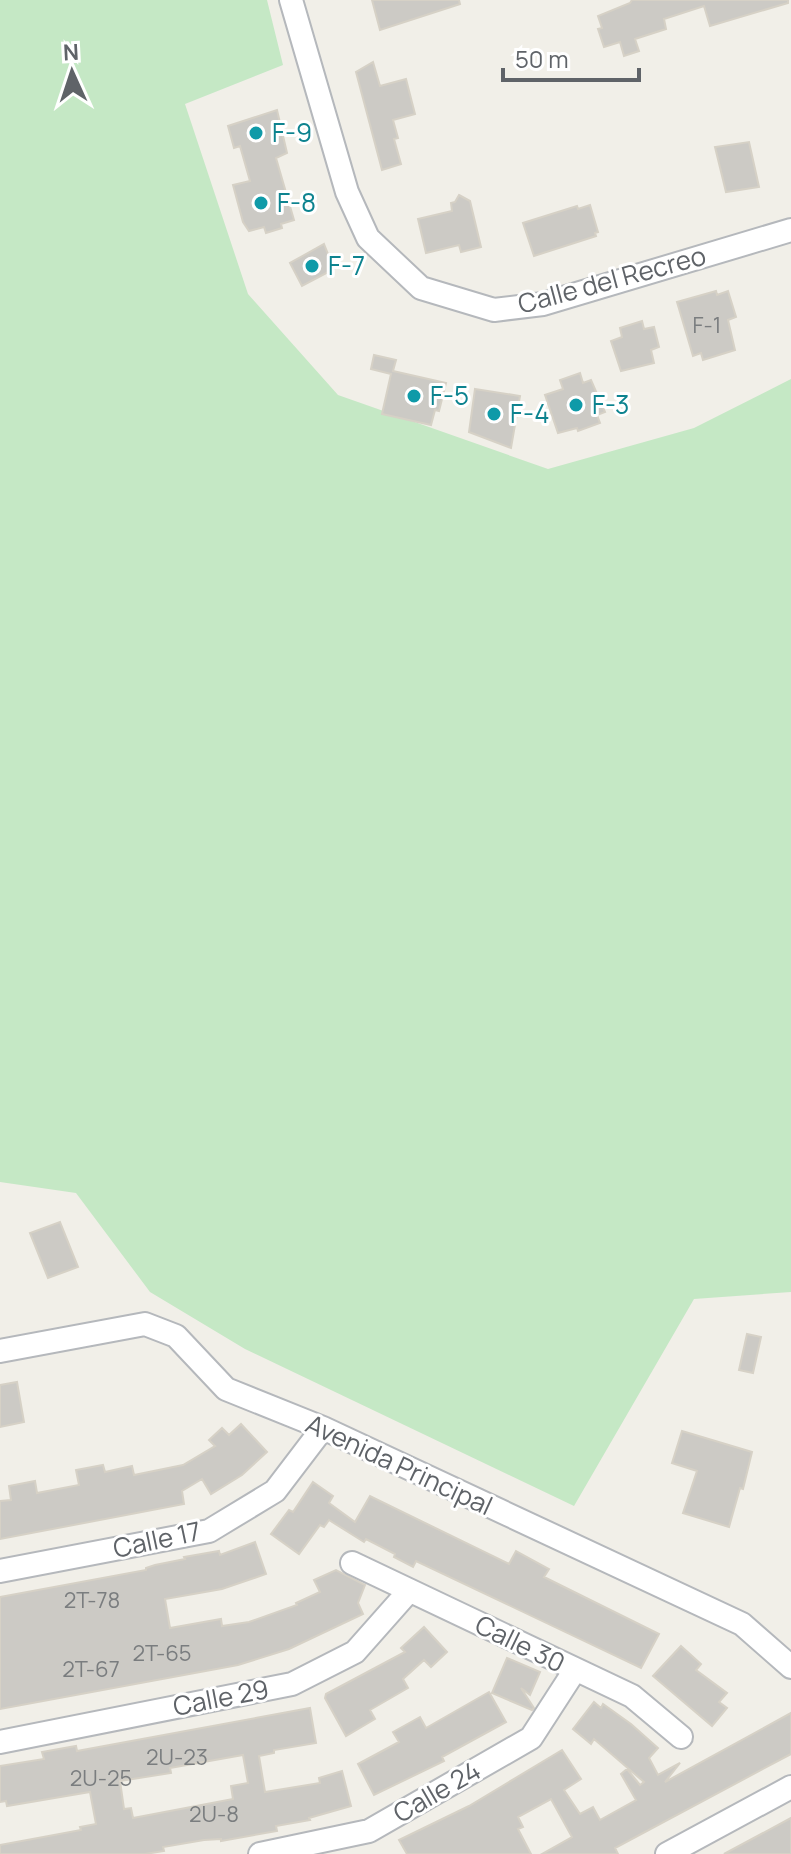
<svg xmlns="http://www.w3.org/2000/svg" width="791" height="1854" font-family="Manrope,sans-serif">
<rect width="100%" height="100%" fill="#f1efe8"/>
<path fill="#c5e8c5" d="M0,0H267L283,65L185,104L248,294L338,395L548,469L694,428L791,379V1292L694,1299L574,1506L245,1349L150,1292L76,1193L0,1182Z"/>
<path fill="#cccac5" stroke="#d6d1c6" stroke-width="2" fill-rule="evenodd" d="M372,0H459L460,4L380,30Z
M632,0H788V3L710,26L704,6L664,19L666,29L635,39L639,51L624,56L620,42L604,47L598,29L602,28L598,16L630,3Z
M373,62L380,86L406,79L415,114L393,120L398,138L394,139L401,164L382,170L356,72Z
M277,110L287,153L276,158L294,220L281,224L282,228L266,233L264,227L249,231L243,222L233,185L250,181L240,146L234,148L228,126Z
M749,142L759,187L726,192L715,147Z
M459,195L470,201L481,247L461,252L459,245L426,253L418,219L452,211L451,203L455,202Z
M590,205L598,232L595,233L596,236L534,256L523,223L577,206L578,209Z
M324,244L334,269L302,286L290,263Z
M716,291L717,295L728,291L736,317L728,320L735,350L703,360L701,353L693,356L677,302Z
M642,321L644,329L654,327L659,347L651,350L654,363L621,371L611,341L622,337L620,328Z
M374,355L396,360L393,371L446,383L439,411L435,410L431,425L382,414L391,374L371,369Z
M580,373L583,383L591,380L605,412L597,415L600,423L578,431L577,428L558,433L545,395L563,389L560,380Z
M475,389L520,396L511,448L469,432Z
M60,1222L78,1267L48,1278L30,1233Z
M747,1334L761,1337L753,1373L739,1370Z
M17,1382L24,1422L0,1427V1385Z
M241,1424L267,1452L242,1475L211,1494L202,1479L182,1491L184,1504L0,1539V1501L11,1500L9,1486L35,1481L37,1493L79,1485L76,1470L103,1465L105,1472L132,1466L134,1475L183,1465L215,1446L209,1440L222,1428L229,1435Z
M682,1431L752,1452L743,1489L740,1488L729,1527L683,1513L697,1471L672,1463Z
M313,1482L333,1496L329,1503L355,1522L370,1496L509,1564L516,1551L549,1569L544,1577L659,1634L641,1668L416,1561L413,1567L394,1557L395,1554L366,1539L364,1542L329,1520L324,1527L320,1525L299,1554L271,1534L289,1510L293,1512Z
M255,1542L266,1574L222,1589L165,1599L170,1628L221,1619L222,1626L249,1622L297,1605L296,1603L320,1592L314,1580L336,1570L365,1585L358,1603L363,1614L289,1649L238,1665L0,1709V1597L146,1570V1568L155,1565L185,1559L184,1557L219,1551L220,1555Z
M424,1627L447,1652L431,1667L424,1660L403,1679L408,1688L370,1710L375,1719L346,1736L325,1698L326,1694L405,1652L401,1648Z
M681,1646L701,1664L696,1670L727,1693L719,1702L727,1708L712,1726L653,1676Z
M507,1658L540,1672L530,1695L521,1688L534,1708L532,1710L492,1693Z
M489,1692L506,1722L442,1757L444,1761L374,1795L358,1764L399,1742L393,1732L420,1717L426,1728Z
M594,1702L601,1708L603,1704L631,1724L658,1748L649,1758L658,1775L680,1763L665,1782L791,1713V1754L615,1848L618,1854H542L572,1837L551,1799L518,1817L523,1827L518,1829L531,1854H407L399,1840L469,1806L562,1750L581,1779L564,1790L580,1814L593,1807L600,1820L636,1800L621,1774L627,1769L640,1785L644,1782L594,1739L591,1744L573,1729Z
M310,1708L316,1743L274,1750V1753L259,1756L265,1792L320,1783L319,1778L342,1771L351,1806L309,1818L310,1820L276,1826L277,1831L221,1841V1839L204,1840L163,1847L164,1851L145,1854H0V1845L81,1830L80,1827L96,1824L90,1792L7,1806L6,1801L0,1802V1766L44,1759L42,1752L76,1746L77,1751ZM243,1755L248,1783L231,1786L233,1799L133,1818L131,1808L124,1809L120,1781L171,1773L170,1768Z
M791,1818V1854H724Z"/>
<g fill="none" stroke-linecap="round" stroke-linejoin="round">
<defs>
<path id="minor" d="M291,0L347,192L368,238L421,288L494,310L543,304L791,230
M0,1351L145,1324L176,1336L226,1389L323,1428L742,1624L791,1667
M352,1563L632,1696L681,1737
M0,1571L209,1531L275,1491L323,1428
M0,1742L292,1684L355,1652L409,1591
M260,1854L369,1831L531,1738L575,1670
M667,1854L791,1787"/>
</defs>
<use href="#minor" stroke="#b5b8bc" stroke-width="26"/>
<use href="#minor" stroke="#fff" stroke-width="22"/>
</g>
<g fill="#0f9aa8" stroke="#fff" stroke-width="3">
<circle cx="256" cy="133" r="8"/>
<circle cx="261" cy="203" r="8"/>
<circle cx="312" cy="266" r="8"/>
<circle cx="414" cy="396" r="8"/>
<circle cx="576" cy="405" r="8"/>
<circle cx="494" cy="414" r="8"/>
</g>
<g text-anchor="middle" stroke-width="6" stroke-linejoin="round" paint-order="stroke">
<g font-size="22" fill="#7a7d7f">
<text x="707" y="333">F-1</text>
<text x="92" y="1608">2T-78</text>
<text x="162" y="1661">2T-65</text>
<text x="91" y="1677">2T-67</text>
<text x="177" y="1765">2U-23</text>
<text x="101" y="1786">2U-25</text>
<text x="214" y="1822">2U-8</text>
</g>
<g font-size="26" fill="#0d838f" stroke="#fff" text-anchor="start">
<text x="272" y="142">F-9</text>
<text x="277" y="212">F-8</text>
<text x="328" y="275">F-7</text>
<text x="430" y="405">F-5</text>
<text x="592" y="414">F-3</text>
<text x="510" y="423">F-4</text>
</g>
<g font-size="26" fill="#5f6368" stroke="#fff">
<text transform="translate(612 280) rotate(-15)" y="9">Calle del Recreo</text>
<text transform="translate(399 1465) rotate(25)" y="9">Avenida Principal</text>
<text transform="translate(157 1540) rotate(-12)" y="9">Calle 17</text>
<text transform="translate(520 1644) rotate(26)" y="9">Calle 30</text>
<text transform="translate(221 1698) rotate(-11)" y="9">Calle 29</text>
<text transform="translate(437 1792) rotate(-30)" y="9">Calle 24</text>
</g>
</g>
<g transform="translate(72 72) rotate(357)" stroke="#ffffff" stroke-width="6" paint-order="stroke">
<path d="M0-6L14 30L0 20L-14 30Z" fill="#5f6368"/>
<text y="-12" font-size="22" font-weight="bold" text-anchor="middle" fill="#5f6368">N</text>
</g>
<path d="M503 68v12h136v-12" fill="none" stroke="#5f6368" stroke-width="4"/>
<text x="515" y="68" font-size="24" fill="#5f6368" stroke="#ffffff" stroke-width="6" paint-order="stroke">50 m</text>
</svg>
